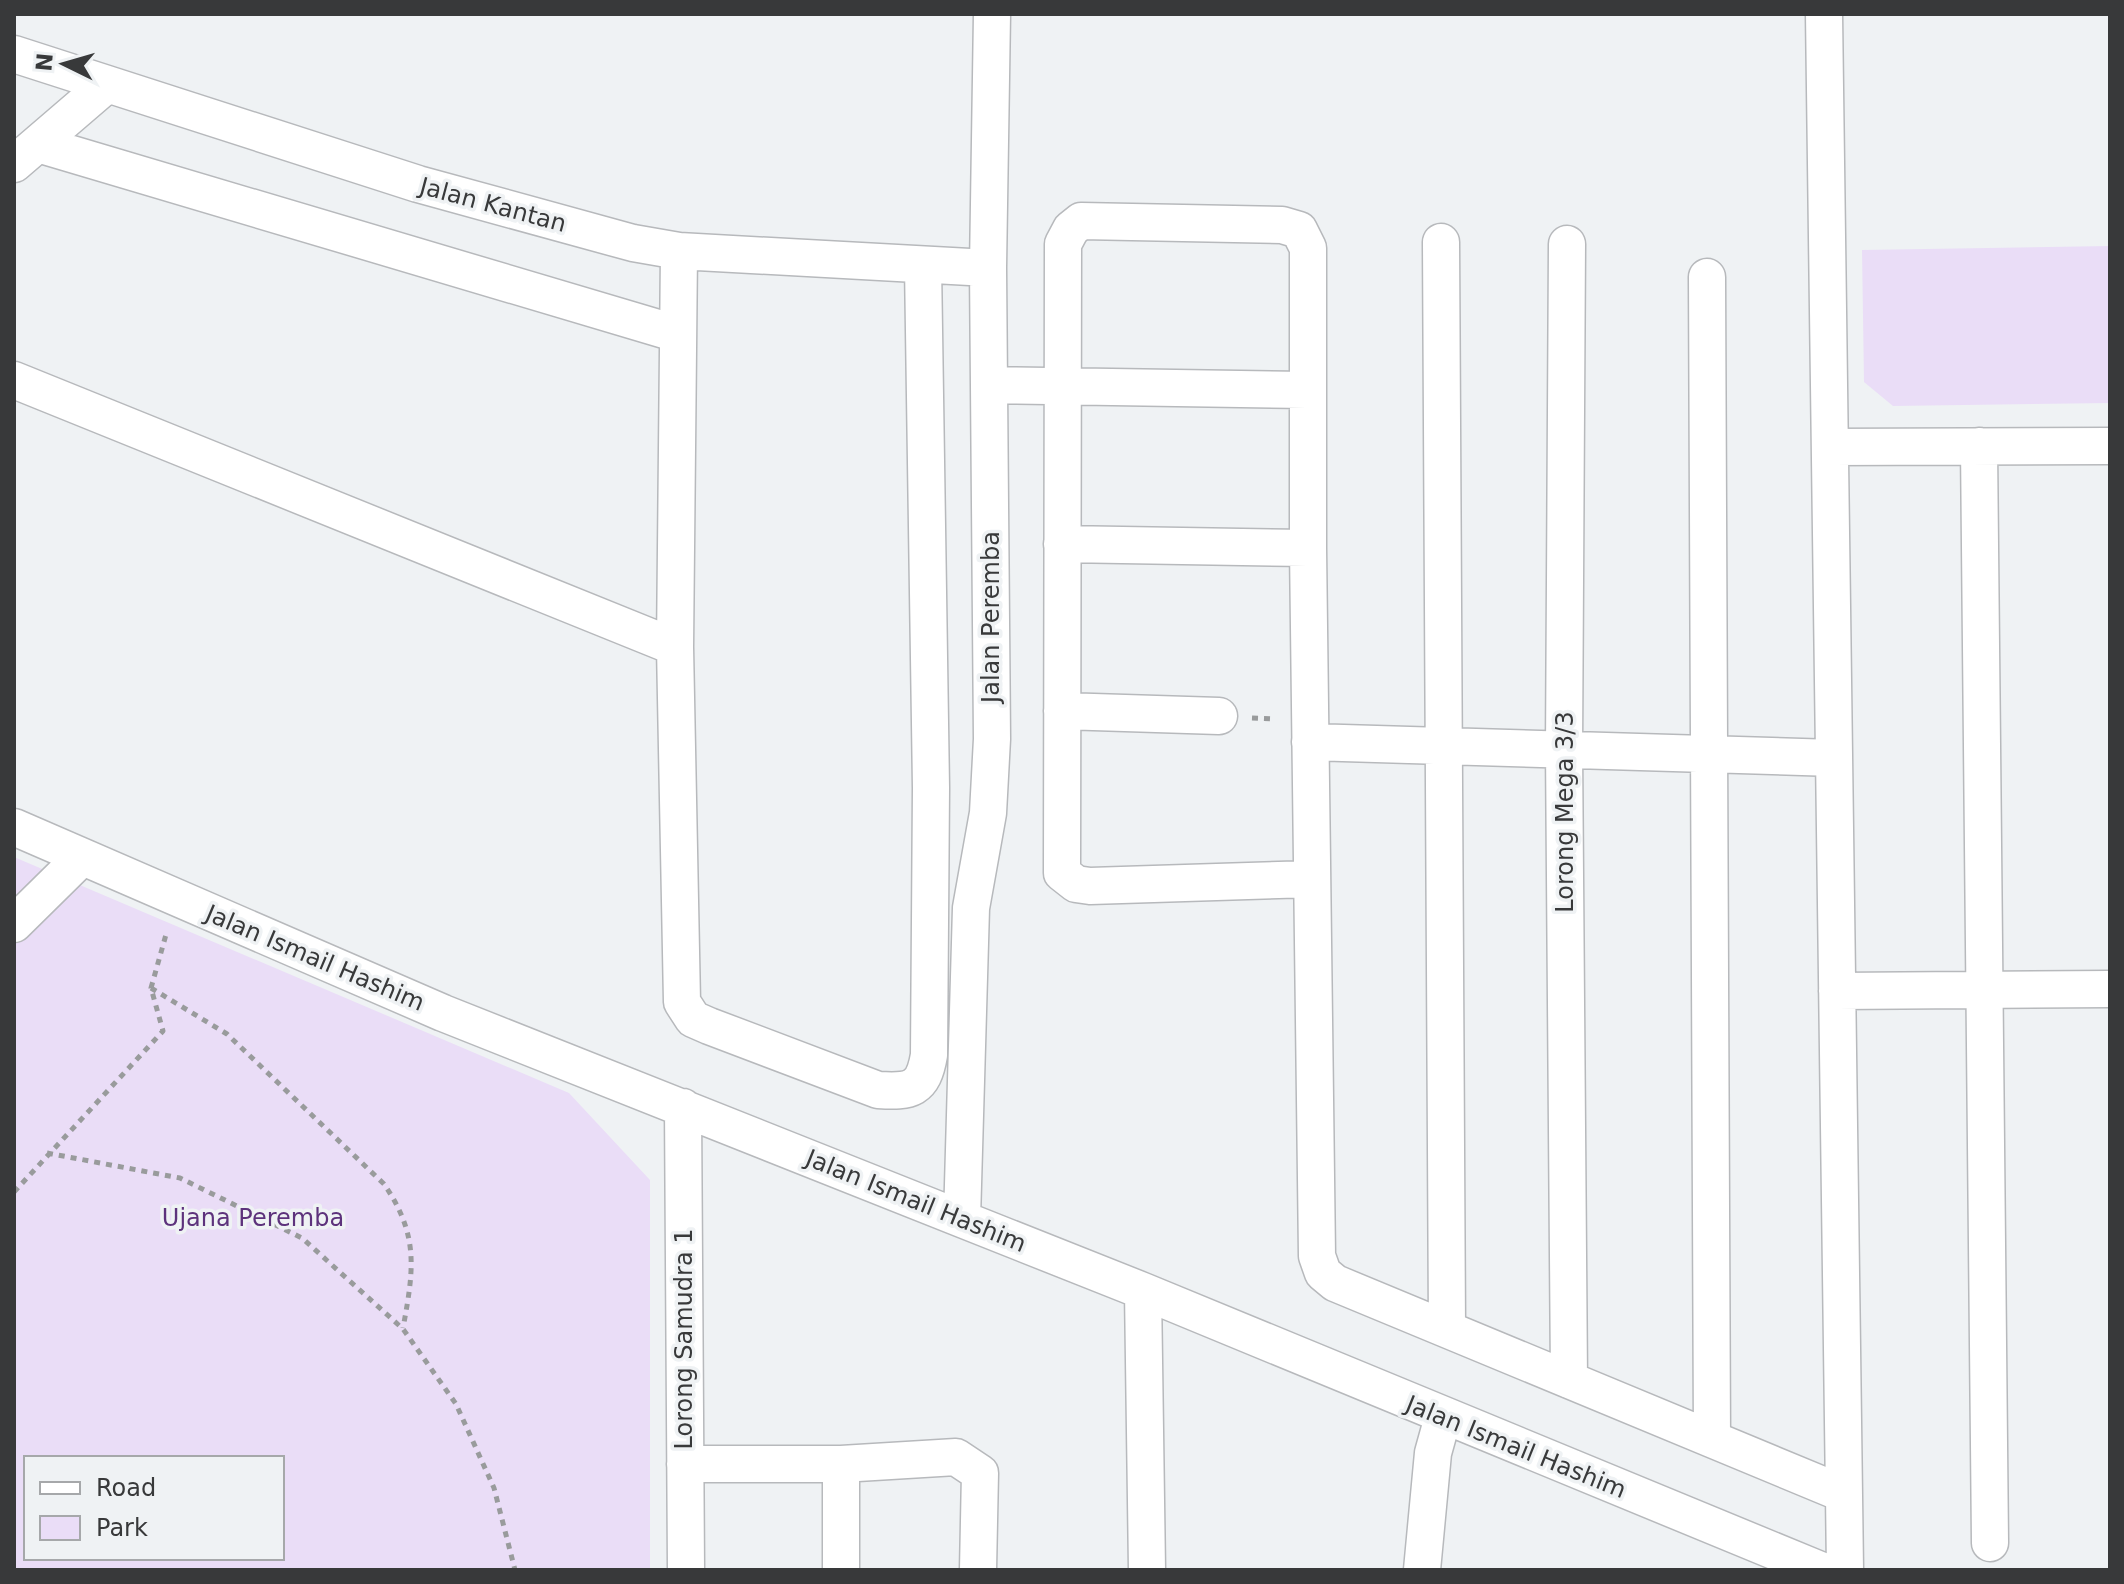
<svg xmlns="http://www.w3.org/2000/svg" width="2124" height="1584" font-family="'DejaVu Sans',sans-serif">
<rect width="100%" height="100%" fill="#eff2f4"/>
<path fill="#eaddf7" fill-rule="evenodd" d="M2110,246V403L1893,406L1864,382L1862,250Z
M14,857L569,1093L650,1180V1570H14ZM26,1458H282V1558H26Z"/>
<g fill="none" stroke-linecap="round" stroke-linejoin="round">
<defs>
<path id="minor" d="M1824,14L1845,1570
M14,54L418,184L633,243L679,251L988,268
M38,144L678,334
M14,164L106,85
M1441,242L1447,1328
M1567,244L1564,749L1569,1380
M679,251L675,647L682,1002L693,1019L709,1026L878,1090C911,1092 923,1090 929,1055L931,788L923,265
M1707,277L1712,1439
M14,380L675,647
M990,385L1307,390
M1979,446L1990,1543
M1830,447L2110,446
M1062,544L1308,548
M1062,711L1219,716
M1310,742L1834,758
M14,827L443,1013L1143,1291L1820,1570
M1312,879L1090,886L1076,884L1062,873L1063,244L1071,229L1081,221L1282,225L1299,230L1308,248V548L1317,1256L1323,1273L1335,1283L1844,1494
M14,924L82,857
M1837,991L2110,989
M683,1107L686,1570
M962,1219L971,908L988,813L992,739L988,268L992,14
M1143,1291L1147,1570
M685,1464H841L956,1457L980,1473L978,1570
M841,1464V1570
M1422,1570L1433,1453L1443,1417"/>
</defs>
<use href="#minor" stroke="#b7b9bc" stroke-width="39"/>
<path stroke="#999b9c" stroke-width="5" stroke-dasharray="6 6" stroke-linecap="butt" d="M1252,718L1274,719
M151,988L227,1034L384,1184C419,1235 414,1269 403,1328
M47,1153L180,1178L302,1238L403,1329L456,1404L494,1488L515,1570
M14,1192L163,1031L151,988L167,931"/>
<use href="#minor" stroke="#fff" stroke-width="36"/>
</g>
<g text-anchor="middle" stroke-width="7" stroke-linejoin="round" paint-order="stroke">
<g font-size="24" fill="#38393a" stroke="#eff2f4">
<text transform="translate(493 205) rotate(15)" y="8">Jalan Kantan</text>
<text transform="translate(991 617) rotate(-90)" y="8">Jalan Peremba</text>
<text transform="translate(1565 812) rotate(-90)" y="8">Lorong Mega 3/3</text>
<text transform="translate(315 958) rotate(23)" y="8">Jalan Ismail Hashim</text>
<text transform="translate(916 1201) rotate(22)" y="8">Jalan Ismail Hashim</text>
<text transform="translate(684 1339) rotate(-90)" y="8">Lorong Samudra 1</text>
<text transform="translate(1516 1447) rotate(22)" y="8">Jalan Ismail Hashim</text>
</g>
<g font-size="24" fill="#5d327c" stroke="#eff2f4">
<text x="253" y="1226">Ujana Peremba</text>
</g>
</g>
<rect width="2124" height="1584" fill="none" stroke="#38393a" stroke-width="32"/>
<rect x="24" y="1456" width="260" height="104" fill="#eff2f4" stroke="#a6a8aa" stroke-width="2"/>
<rect x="40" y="1482" width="40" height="12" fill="#ffffff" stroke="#a6a8aa" stroke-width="2"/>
<text x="96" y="1496" font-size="24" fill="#38393a">Road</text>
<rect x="40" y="1516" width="40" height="24" fill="#eaddf7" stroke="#a6a8aa" stroke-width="2"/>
<text x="96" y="1536" font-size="24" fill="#38393a">Park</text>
<g transform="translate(64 64) rotate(275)" stroke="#eff2f4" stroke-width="6" paint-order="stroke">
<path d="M0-6L14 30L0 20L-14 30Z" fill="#38393a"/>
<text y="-12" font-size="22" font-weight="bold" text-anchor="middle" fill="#38393a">N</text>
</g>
</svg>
